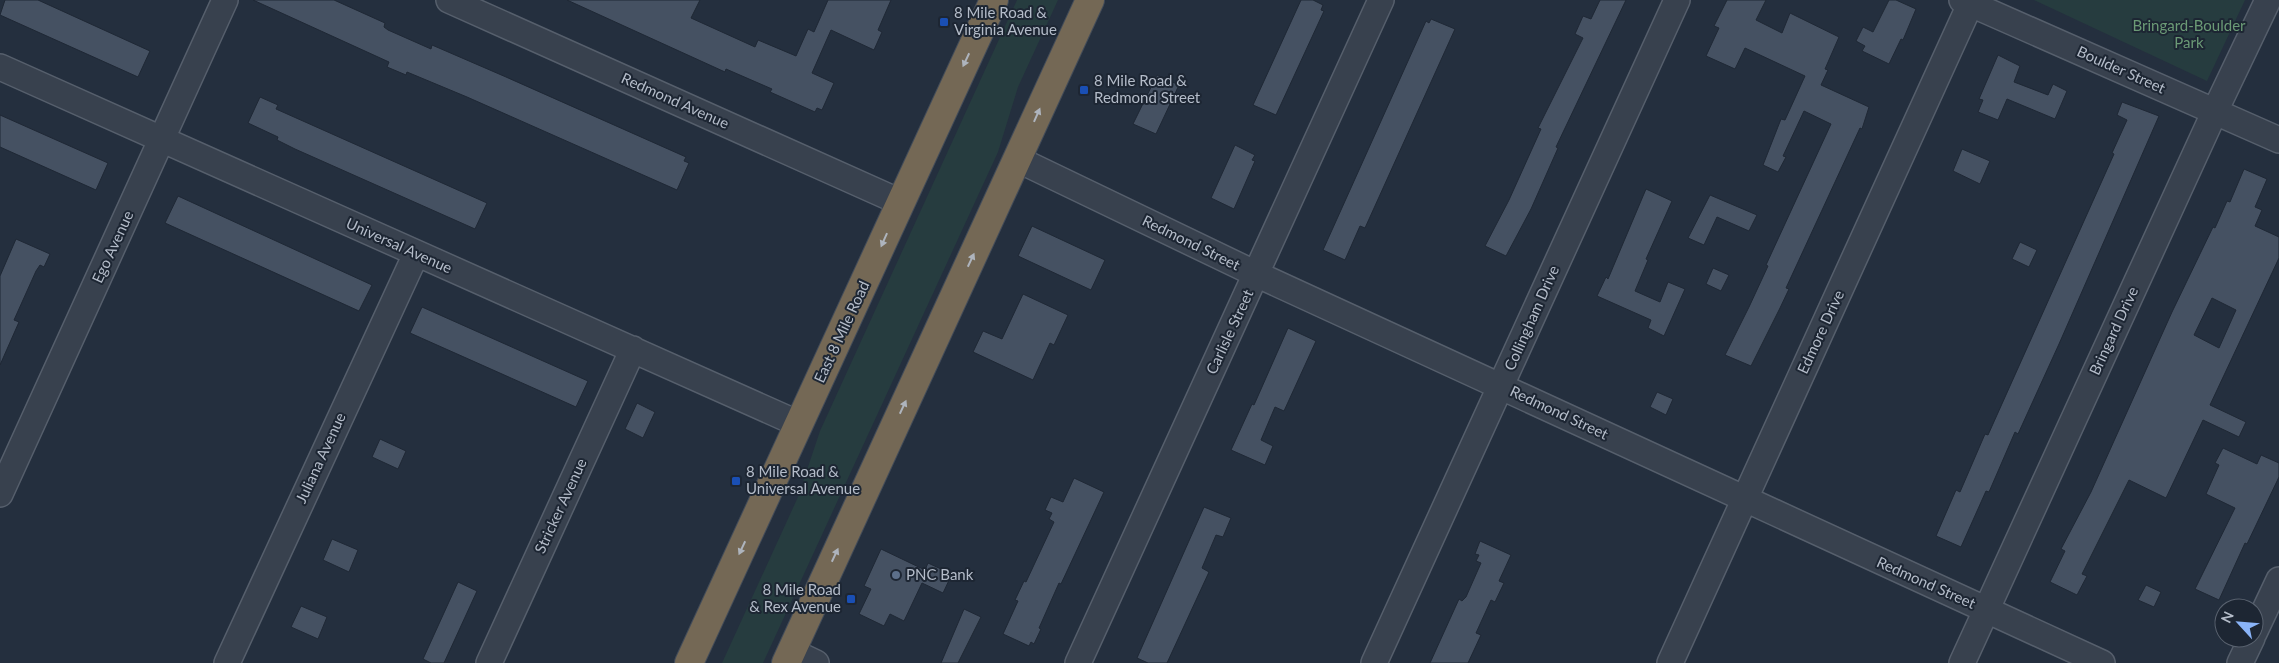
<svg xmlns="http://www.w3.org/2000/svg" width="2279" height="663" font-family="Lato,sans-serif">
<rect width="100%" height="100%" fill="#242f3e"/>
<path fill="#263c3f" d="M1017,0H1058L1018,87L998,152L763,663H722L798,497L820,431Z
M2034,0H2245L2207,81Z"/>
<path fill="#455162" stroke="#1f2835" fill-rule="evenodd" d="M5,0H38L150,51L138,77L0,15Z
M253,0H334L385,23L384,27L388,30L431,49L432,45L506,77L686,157L684,161L689,163L677,190L467,97L407,72L406,75L387,67L389,62Z
M567,0H700L691,18L755,47L758,40L796,56L808,29L814,32L828,0H891L878,30L882,32L874,50L831,30L812,73L834,83L822,110L817,108L815,112L770,92L772,89L726,69L725,72Z
M1301,0H1313L1323,5L1321,10L1324,11L1276,115L1253,105Z
M1600,0H1626L1556,147L1558,148L1531,209L1506,256L1485,246L1509,200L1541,129L1538,128L1583,38L1575,34L1583,16L1591,19Z
M1727,0H1766L1756,20L1782,33L1790,13L1839,37L1825,69L1828,70L1821,85L1869,107L1862,129L1860,128L1786,288L1789,289L1780,308L1751,366L1725,355L1749,307L1768,266L1766,265L1831,124L1804,111L1783,156L1786,157L1778,172L1763,165L1781,119L1785,120L1805,76L1745,48L1735,69L1706,56L1719,28L1714,26Z
M1889,0H1896L1916,9L1903,40L1901,39L1889,64L1862,51L1865,46L1856,41L1863,27L1873,32Z
M1431,19L1455,29L1365,228L1360,226L1345,260L1323,250L1426,21L1429,23Z
M1998,55L2020,66L2014,82L2048,95L2053,84L2067,91L2055,119L2007,99L1998,120L1978,112L1983,100L1979,99Z
M1157,75L1179,85L1156,134L1133,124Z
M260,97L278,105L276,109L487,203L475,229L295,149L277,140L278,137L248,123Z
M2122,102L2159,116L2059,344L2018,434L2015,432L1989,492L1986,491L1961,547L1936,536L1956,490L1960,492L1985,434L1988,435L2114,154L2112,153L2127,120L2117,115Z
M0,115L108,163L96,190L0,147Z
M1235,145L1255,155L1252,160L1255,161L1234,209L1211,198Z
M1962,149L1990,161L1980,184L1953,171Z
M2244,169L2267,179L2255,207L2262,210L2255,226L2279,237V258L2210,405L2246,422L2239,437L2203,420L2166,498L2129,480L2082,574L2087,576L2077,595L2050,582L2065,551L2061,549L2091,492L2172,312L2213,227L2215,228L2227,201L2230,202ZM2212,298L2236,310L2219,348L2194,335Z
M1646,189L1672,201L1646,259L1648,260L1635,291L1660,302L1668,282L1685,289L1664,336L1648,328L1651,320L1597,296L1606,277L1608,279Z
M1710,195L1757,215L1749,231L1717,217L1704,245L1688,238Z
M178,196L372,285L359,311L165,223Z
M1032,226L1105,260L1091,290L1018,256Z
M16,239L50,254L44,267L40,265L36,271L14,320L19,322L0,365V276Z
M2020,242L2037,250L2029,267L2012,259Z
M1713,268L1729,275L1721,291L1706,284Z
M1023,294L1068,315L1054,345L1050,343L1033,380L973,352L983,331L1002,339Z
M422,307L588,381L576,407L410,333Z
M1288,328L1316,341L1284,411L1275,407L1261,440L1273,446L1265,465L1231,450L1252,404L1254,405Z
M1657,392L1673,399L1666,415L1650,407Z
M637,403L655,412L643,438L625,429Z
M380,439L406,451L398,469L372,457Z
M2223,448L2257,464L2261,455L2279,463V477L2247,544L2245,543L2219,600L2195,589L2235,508L2206,494L2219,465L2215,463Z
M1074,478L1104,492L1061,584L1059,583L1039,628L1041,629L1034,644L1031,642L1029,646L1003,634L1018,601L1015,600L1024,581L1026,582L1054,522L1049,519L1052,513L1045,510L1051,497L1063,502Z
M1204,507L1231,518L1223,537L1216,535L1202,568L1209,572L1167,663H1148L1137,658Z
M332,539L358,550L349,572L323,560Z
M1480,541L1511,555L1499,581L1504,583L1495,602L1491,600L1476,633L1481,635L1468,663H1430L1459,599L1462,601L1466,597L1481,563L1476,561L1479,555L1475,554Z
M881,549L925,570L928,563L952,574L943,593L922,583L904,621L890,614L884,626L859,614L871,589L864,586Z
M458,582L477,591L444,663H431L423,659Z
M2146,585L2161,592L2154,607L2138,600Z
M301,606L327,617L318,639L291,627Z
M964,609L981,617L958,663H941Z"/>
<g fill="none" stroke-linecap="round" stroke-linejoin="round">
<defs>
<path id="minor" d="M449,0L900,202
M1962,0L2279,140
M0,67L799,424
M1017,159L1256,274L2102,663
M0,494L225,0
M2254,633L2279,580
M791,651L816,663
M227,663L416,254
M489,663L633,349
M1078,663L1381,0
M1374,663L1677,0
M1670,663L1972,0
M1962,663L2215,111L2268,0
M2240,663L2252,638"/>
<path id="highway" d="M689,663L994,0
M786,663L1090,0"/>
</defs>
<use href="#minor" stroke="#565f6c" stroke-width="28"/>
<use href="#highway" stroke="#434c59" stroke-width="30"/>
<use href="#minor" stroke="#38414e" stroke-width="25"/>
<use href="#highway" stroke="#746855" stroke-width="28"/>
</g>
<defs><path id="oneway-solid" d="M-6-.8H1V-3.2L6.5 0L1 3.2V.8H-6Z" transform="scale(1.25)"/></defs>
<g fill="#aeb4bd">
<use href="#oneway-solid" transform="translate(966 60) rotate(115)"/>
<use href="#oneway-solid" transform="translate(1037 115) rotate(-66)"/>
<use href="#oneway-solid" transform="translate(884 240) rotate(114)"/>
<use href="#oneway-solid" transform="translate(971 260) rotate(-65)"/>
<use href="#oneway-solid" transform="translate(903 407) rotate(-65)"/>
<use href="#oneway-solid" transform="translate(742 548) rotate(115)"/>
<use href="#oneway-solid" transform="translate(835 555) rotate(-65)"/>
</g>
<g fill="#1a4fb4" stroke="#1d2633" stroke-width="2">
<rect x="939" y="17" width="10" height="10" rx="2.5"/>
<rect x="1079" y="85" width="10" height="10" rx="2.5"/>
<rect x="731" y="476" width="10" height="10" rx="2.5"/>
<rect x="846" y="594" width="10" height="10" rx="2.5"/>
</g>
<circle fill="#5c6f8a" stroke="#1d2633" stroke-width="2" cx="896" cy="575" r="5"/>
<g text-anchor="middle" stroke-width="4" stroke-linejoin="round" paint-order="stroke">
<g font-size="15" fill="#b4bcc9" stroke="#1d2633" text-anchor="start">
<text x="954" y="18">8 Mile Road &amp;<tspan x="954" dy="17">Virginia Avenue</tspan></text>
<text x="1094" y="86">8 Mile Road &amp;<tspan x="1094" dy="17">Redmond Street</tspan></text>
<text x="746" y="477">8 Mile Road &amp;<tspan x="746" dy="17">Universal Avenue</tspan></text>
<text x="906" y="580">PNC Bank</text>
<text x="841" y="595" text-anchor="end">8 Mile Road<tspan x="841" dy="17">&amp; Rex Avenue</tspan></text>
</g>
<g font-size="15" fill="#6b9a76" stroke="#1d2633">
<text x="2189" y="31">Bringard-Boulder<tspan x="2189" dy="17">Park</tspan></text>
</g>
<g font-size="15" fill="#b4bcc9" stroke="#1d2633">
<text transform="translate(2121 70) rotate(24)" y="5">Boulder Street</text>
<text transform="translate(675 101) rotate(24)" y="5">Redmond Avenue</text>
<text transform="translate(1191 243) rotate(26)" y="5">Redmond Street</text>
<text transform="translate(399 246) rotate(24)" y="5">Universal Avenue</text>
<text transform="translate(113 247) rotate(-65)" y="5">Ego Avenue</text>
<text transform="translate(1532 318) rotate(-66)" y="5">Collingham Drive</text>
<text transform="translate(2114 331) rotate(-65)" y="5">Bringard Drive</text>
<text transform="translate(842 332) rotate(-65)" y="5">East 8 Mile Road</text>
<text transform="translate(1230 332) rotate(-65)" y="5">Carlisle Street</text>
<text transform="translate(1821 332) rotate(-65)" y="5">Edmore Drive</text>
<text transform="translate(1559 413) rotate(25)" y="5">Redmond Street</text>
<text transform="translate(321 458) rotate(-65)" y="5">Juliana Avenue</text>
<text transform="translate(561 506) rotate(-65)" y="5">Stricker Avenue</text>
<text transform="translate(1926 583) rotate(24)" y="5">Redmond Street</text>
</g>
</g>
<g transform="translate(2239 623) rotate(296)"><circle r="24" fill="#1d2633" stroke="#59626f"/>
<path d="M0-4L9 19L0 12L-9 19Z" fill="#8ab4f8"/>
<text y="-8" font-size="14" font-weight="bold" text-anchor="middle" fill="#b4bcc9">N</text>
</g>
</svg>
